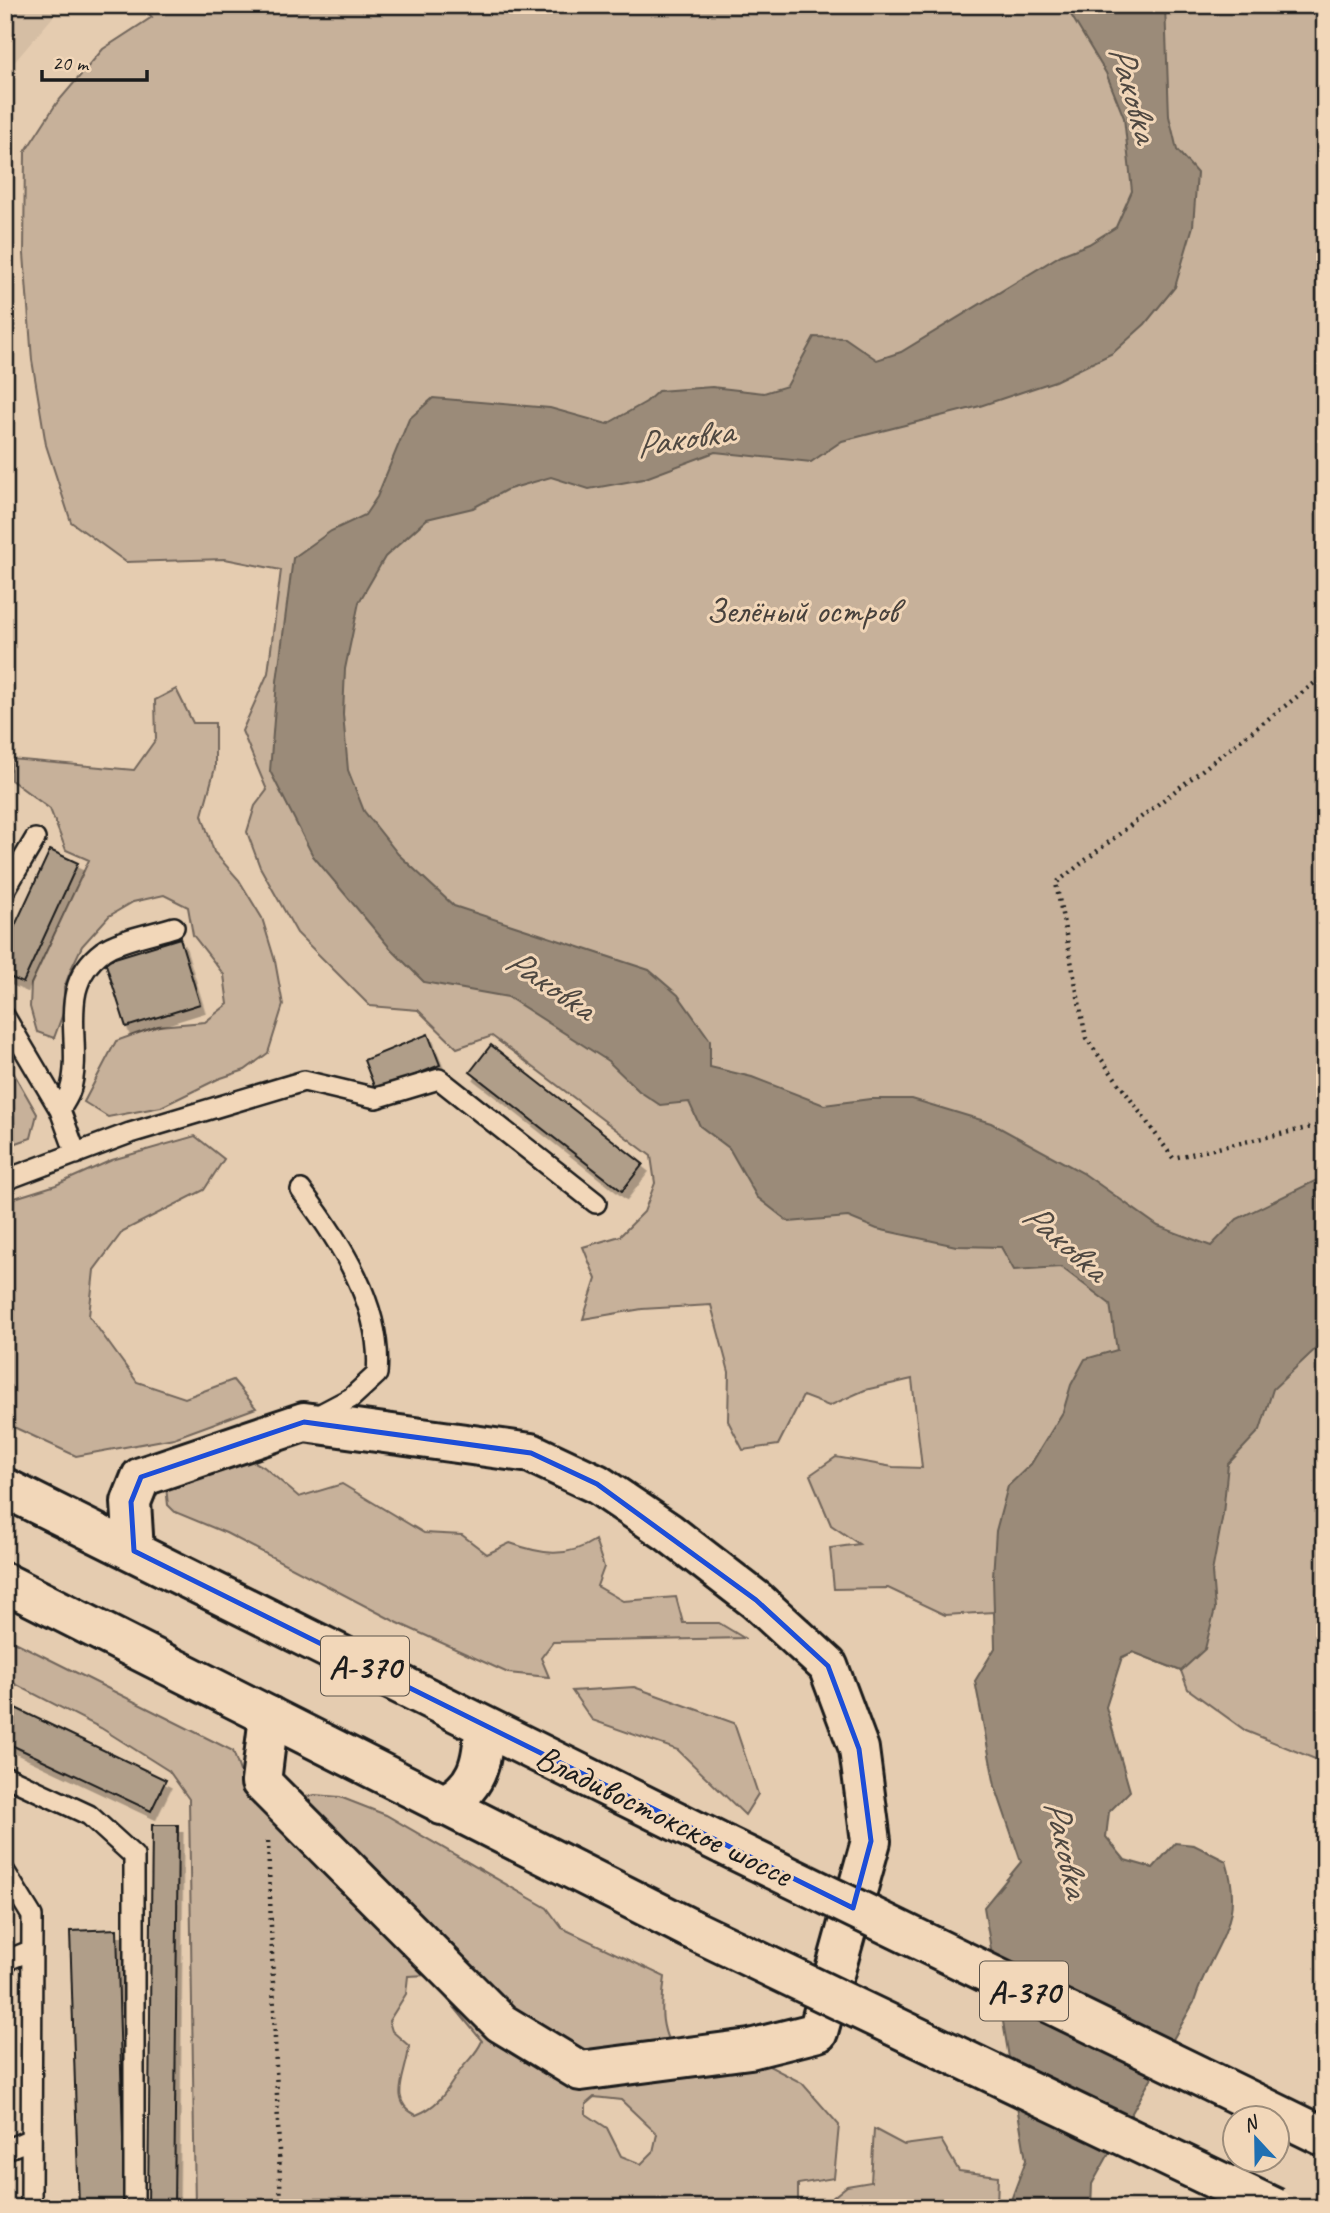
<svg xmlns="http://www.w3.org/2000/svg" width="1330" height="2213" font-family="Caveat,sans-serif">
<defs>
<filter id="shadow"><feDropShadow dx="4.5" dy="8" stdDeviation="0" flood-color="#0004"/></filter>
</defs>
<rect width="100%" height="100%" fill="#e5ccb0"/>
<filter id="ink" filterUnits="userSpaceOnUse"><feTurbulence type="fractalNoise" baseFrequency=".0143" numOctaves="2"/><feDisplacementMap in="SourceGraphic" scale="14" xChannelSelector="R" yChannelSelector="G"/><feConvolveMatrix kernelMatrix="1 2 1 2 8 2 1 2 1" color-interpolation-filters="sRGB"/></filter>
<g filter="url(#ink)">
<path fill="#d5bea4" d="M5,5H63L6,72L7,340H5Z"/>
<path fill="#c7b19a" stroke="#72665b" stroke-width="2" fill-rule="evenodd" d="M140,5H1325V1763L1246,1731L1188,1689L1181,1671L1133,1652L1122,1658L994,1612L945,1615L888,1588L834,1589L830,1548L859,1544L831,1525L810,1475L836,1457L893,1467L922,1468L912,1379L865,1390L829,1406L803,1396L778,1445L743,1450L728,1421L729,1372L711,1305L642,1309L583,1319L596,1279L583,1247L620,1236L644,1212L655,1183L651,1156L492,1036L457,1048L418,1010L370,1006L297,933L260,867L247,832L255,806L267,790L242,731L268,673L281,570L225,559L126,562L71,522L46,445L32,360L24,254L25,152L56,104L103,49L152,17Z
M176,689L193,723H215V768L202,815L214,852L239,880L262,918L275,961L283,1005L268,1053L245,1070L218,1079L161,1107L108,1117L84,1102L116,1041L158,1026L205,1022L228,1004L224,975L193,935L188,907L164,895L133,902L109,916L82,946L72,967L64,988L65,1008L54,1038L37,1032L30,1007L31,984L89,860L66,850L50,809L11,780V759L134,770L156,739L155,700Z
M5,1058L37,1114L31,1138L5,1147Z
M195,1136L224,1159L204,1190L123,1231L94,1270L89,1316L137,1382L185,1398L233,1380L256,1408L174,1438L76,1456L5,1423V1345L8,1340L5,1337V1201L56,1185L112,1160Z
M240,1454L264,1467L299,1497L342,1484L424,1533L462,1535L487,1554L510,1543C541,1554 566,1559 595,1540L604,1567L597,1586L623,1601L676,1597L683,1623H719L744,1638L553,1642L541,1658L549,1677L508,1673L396,1622L226,1533L175,1512L168,1505L166,1487Z
M5,1637L233,1751L245,1786L266,1805L315,1795L340,1797L386,1815L547,1908L562,1928L665,1977C660,2013 660,2029 678,2061L748,2055L802,2083L839,2125L834,2178L798,2184V2208H195L189,1799L169,1771L101,1728L5,1679ZM428,1975L482,2041C477,2053 470,2058 462,2068C447,2088 442,2105 416,2115C386,2101 408,2072 409,2046L392,2031L389,2021L406,1994L408,1976ZM594,2097L621,2100L657,2134L653,2152L641,2164L621,2156L607,2128L586,2114V2104Z
M634,1687L734,1723L758,1794L745,1815L678,1750L592,1720L572,1691Z
M874,2129L904,2145L941,2140L959,2171L998,2176L997,2208L821,2207L847,2186L871,2182Z"/>
<path fill="#9b8b79" stroke="#685f54" stroke-width="2" d="M1065,5H1165L1169,116L1177,150L1197,173L1193,226L1175,287L1145,324L1113,353L1055,381L980,406L842,441L811,462L715,452L643,479L589,489L551,477L506,490L473,508L427,519L385,557L359,602L345,669L343,714L348,770L364,811L398,854L454,906L649,970L678,995L710,1040V1067L752,1077L824,1105L870,1099H912L991,1123L1083,1173L1158,1226L1211,1246L1237,1219L1325,1176V1340L1273,1389L1260,1430L1228,1464L1223,1514L1212,1572L1215,1609L1205,1649L1181,1671L1133,1652L1122,1657L1106,1707L1130,1791L1109,1812L1106,1837L1125,1860L1153,1868L1175,1843L1194,1845L1226,1861C1246,1926 1212,1943 1194,2002L1092,2184L1091,2208H1008L1026,2160L984,1907L1021,1862L995,1786L975,1681L995,1648L993,1577L996,1531L1008,1486L1031,1464L1063,1412L1071,1385L1085,1359L1117,1350L1110,1304L1061,1267L1014,1270L1001,1247L956,1246L877,1229L848,1217L789,1222L757,1197L729,1148L700,1126L689,1102L660,1105L639,1091L608,1061L508,997L424,982L390,948L313,856L270,771L277,681L293,558L331,531L365,515L377,497L409,419L433,398L550,408L607,424L646,402L658,391L712,387L764,393L787,386L814,337L845,338L877,360L901,352L1061,255L1089,244L1116,227L1132,191L1124,118L1106,73Z"/>
<path fill="#b09e89" stroke="#1c1c1c" stroke-width="2" filter="url(#shadow)" d="M5,5L7,331H5Z
M50,850L78,863L23,983L5,975V947Z
M180,938L200,1004L126,1027L105,961Z
M428,1034L440,1065L376,1091L364,1060Z
M491,1045L643,1164L622,1191L470,1072Z
M5,1703L166,1780L151,1811L5,1742Z
M152,1825H178L174,2208H148Z
M117,1929L125,2208H79L70,1931Z"/>
<g fill="none" stroke-linecap="round" stroke-linejoin="round">
<defs>
<path id="lane" d="M5,890L35,839
M5,1017L60,1110L76,1154
M60,1110C63,1104 68,1098 70,1091C85,1044 53,988 103,951C117,940 156,933 174,927
M5,1180L130,1133L304,1081L376,1098L439,1079L596,1203
M301,1190C340,1241 383,1307 377,1374L351,1398L313,1418
M5,1776L89,1815L134,1856V2208
M5,1872L32,1916L31,2208
M5,1961L32,1950
M5,2150L31,2139"/>
<path id="street" d="M134,1551L131,1502L141,1477L304,1422L531,1453L597,1484L668,1532L756,1600L828,1666L859,1749L871,1841L818,2032L750,2049L580,2071L501,2023L261,1782L269,1716"/>
<path id="highway" d="M5,1488L724,1845
M5,1583L691,1929
M442,1805C477,1790 483,1762 484,1726"/>
</defs>
<use href="#lane" stroke="#1c1c1c" stroke-width="24"/>
<use href="#street" stroke="#1c1c1c" stroke-width="44"/>
<use href="#highway" stroke="#1c1c1c" stroke-width="44"/>
<path stroke="#1c1c1c" stroke-width="4.5" stroke-dasharray="2 5" stroke-linecap="butt" d="M1325,675L1056,883L1086,1038L1173,1158L1325,1124
M268,1841L281,2208"/>
<use href="#lane" stroke="#f2d7b9" stroke-width="19"/>
<use href="#street" stroke="#f2d7b9" stroke-width="38"/>
<use href="#highway" stroke="#f2d7b9" stroke-width="38"/>
<defs>
<path id="highway-bridge" d="M724,1845L1325,2137
M691,1929L1275,2208"/>
</defs>
<use href="#highway-bridge" stroke="#1c1c1c" stroke-width="44" stroke-linecap="butt"/>
<use href="#highway-bridge" stroke="#f2d7b9" stroke-width="38"/>
</g>
</g>
<path fill="none" stroke="#1d4ed8" stroke-width="5" stroke-linejoin="round" d="M304,1422L531,1453L597,1484L756,1600L828,1666L859,1749L871,1841L853,1908L134,1551L131,1502L141,1477Z"/>
<g text-anchor="middle" stroke-width="6" stroke-linejoin="round" paint-order="stroke">
<g fill="#f2d7b9" stroke="#5c544b" stroke-width="2">
<rect x="321" y="1636.5" width="88" height="59" rx="5"/>
<rect x="980" y="1961.5" width="88" height="59" rx="5"/>
</g>
<g font-size="33" font-weight="bold" fill="#1c1c1c">
<text x="365" y="1678">А-370</text>
<text x="1024" y="2003">А-370</text>
</g>
<g font-size="35" fill="#47413c" stroke="#f2d7b9">
<text x="802" y="622">Зелёный остров</text>
</g>
<g font-size="35" fill="#1c1c1c" stroke="#f2d7b9">
<text transform="translate(664 1815) rotate(26)" y="12">Владивостокское шоссе</text>
</g>
<g font-size="37" font-style="italic" fill="#4f4841" stroke="#f2d7b9">
<text transform="translate(1135 93) rotate(74)" y="13">Раковка</text>
<text transform="translate(684 437) rotate(-9)" y="13">Раковка</text>
<text transform="translate(551 983) rotate(34)" y="13">Раковка</text>
<text transform="translate(1066 1241) rotate(41)" y="13">Раковка</text>
<text transform="translate(1068 1848) rotate(77)" y="13">Раковка</text>
</g>
</g>
<rect width="1330" height="2213" fill="none" stroke="#f2d7b9" stroke-width="28"/>
<rect x="14" y="14" width="1302" height="2185" fill="none" stroke="#1c1c1c" stroke-width="2.5" filter="url(#ink)"/>
<g transform="translate(1256 2139) rotate(338)"><circle r="33" fill="#f2d7b9" stroke="#9c8c7a" stroke-width="2"/>
<path d="M0-5L12 26L0 18L-12 26Z" fill="#1f6fb2"/>
<text y="-10" font-size="19" font-weight="bold" text-anchor="middle" fill="#1c1c1c">N</text>
</g>
<path d="M42 70v10h105v-10" fill="none" stroke="#1c1c1c" stroke-width="3.5"/>
<text x="52" y="70" font-size="21" fill="#1c1c1c" stroke="#f2d7b9" stroke-width="5" paint-order="stroke">20 m</text>
</svg>
